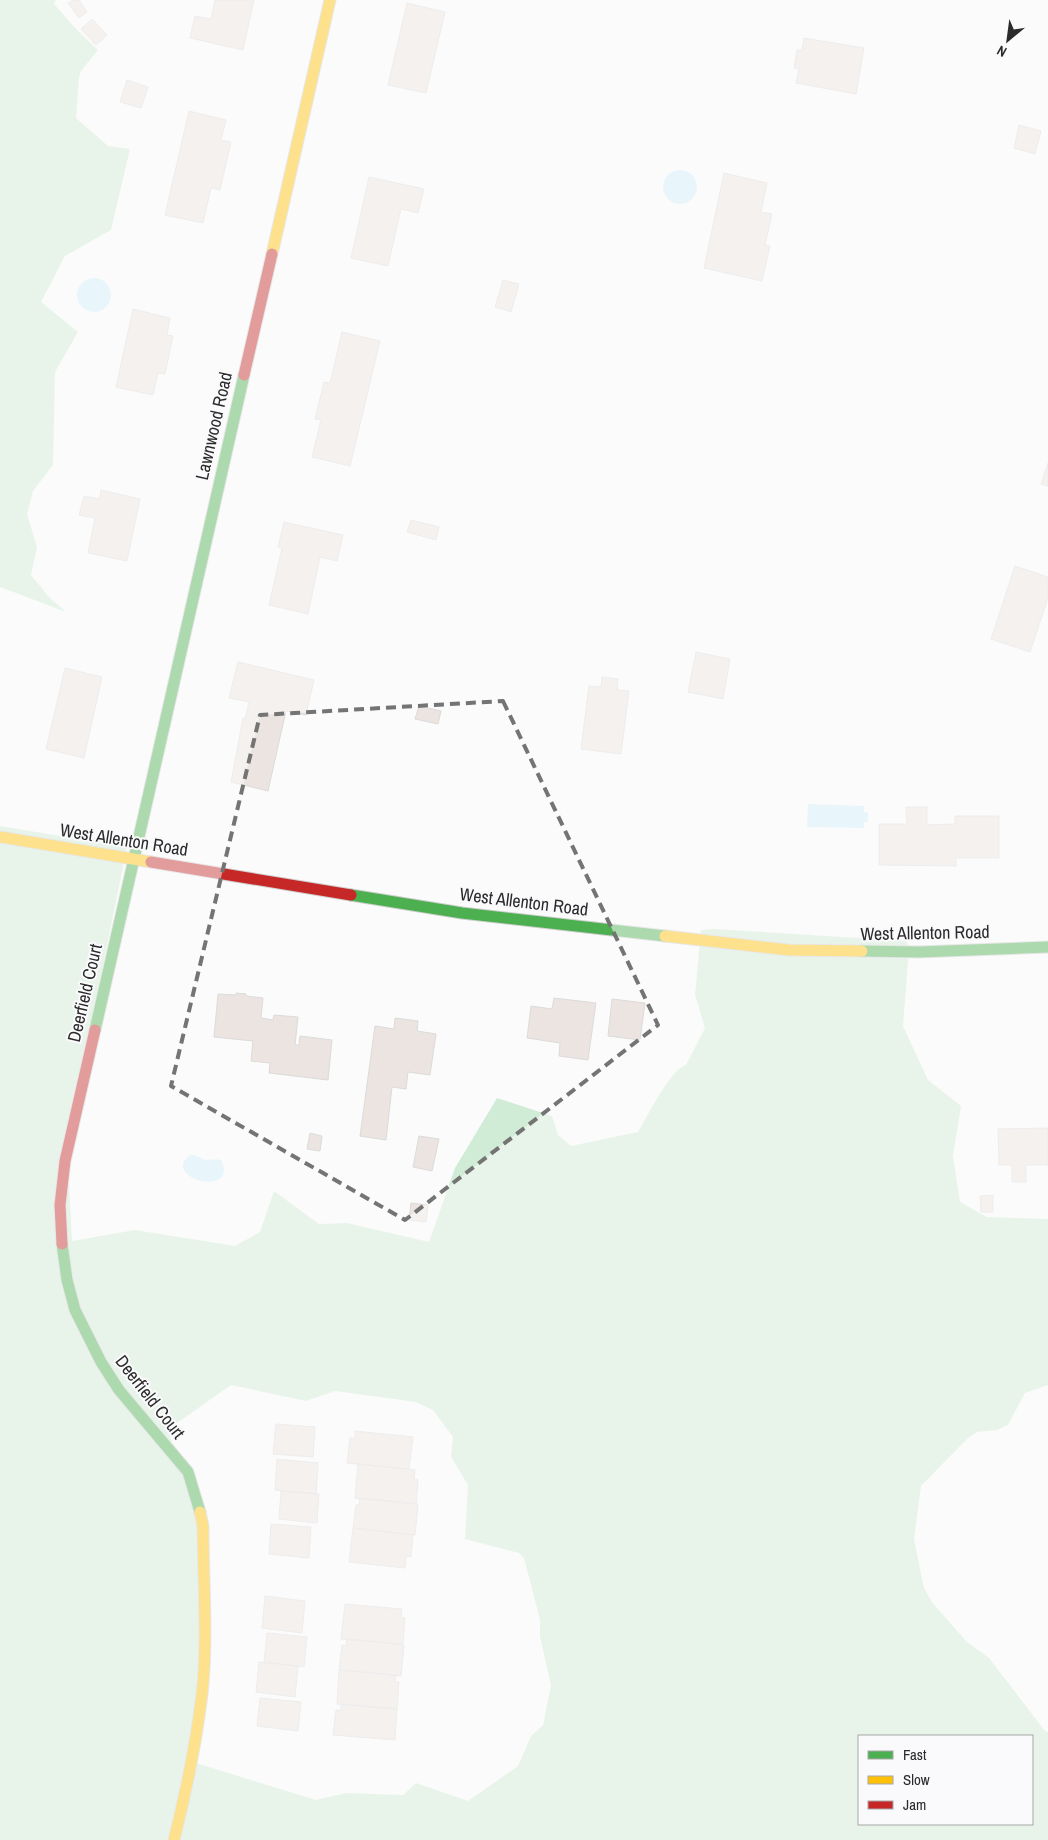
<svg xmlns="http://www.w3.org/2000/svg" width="1048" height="1840" font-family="'Archivo Narrow',sans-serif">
<rect width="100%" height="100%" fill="#fbfbfb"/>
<path fill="#d0ecd6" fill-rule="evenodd" d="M0,0H56L54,4L78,31L98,50L81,71L79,78L76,118L108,146L130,149L111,230L65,256L41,302L78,332L55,372L53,465L33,491L27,514L37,547L31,575L49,597L66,612L0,587Z
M0,826L127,847L67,1142L72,1241L135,1230L235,1246L260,1232L274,1191L319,1224L347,1223L429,1242L455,1168L497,1098L552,1116L558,1135L571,1146L638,1132C647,1117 671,1068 686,1065L705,1028L695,995L701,930L714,929L907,941L909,950L903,1026L928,1080L961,1106L953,1156L960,1202L987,1217L1048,1219V1385L1025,1393L1008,1425L997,1430L977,1432L967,1439L921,1486L914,1539L924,1588L932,1602L967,1642L989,1658L1045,1731L1048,1732V1840H0ZM231,1385L306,1401L335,1391L416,1402L433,1410L453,1437L451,1457L468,1485L465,1539L519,1553L524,1558L540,1620V1637L551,1685L543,1725L531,1736L518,1766L468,1801L416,1783L403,1795L346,1793L316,1800L196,1763L203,1532L170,1436V1428ZM859,1736H1032V1824H859Z"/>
<path fill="#d1f0fa" d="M663 187a17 17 0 1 1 34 0a17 17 0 1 1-34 0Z
M77 295a17 17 0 1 1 34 0a17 17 0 1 1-34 0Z
M808,804L864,806V812L868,813V822H864V828L807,827Z
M190,1155C198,1154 199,1159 206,1160C213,1160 216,1158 222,1161C237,1199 160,1178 190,1155Z"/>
<path fill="#ebe4e0" stroke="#dcdbdb" d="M73,0H79L87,12L79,18L68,3Z
M215,0H254L243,50L190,38L195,16L211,19Z
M407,3L445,12L426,93L388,85Z
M92,19L107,35L96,45L81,29Z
M804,38L864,48L856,94L796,83L799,69L794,68L797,50H802Z
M127,80L148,87L141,108L120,102Z
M189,111L226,120L221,140L231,142L220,190L211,188L203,223L165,215Z
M1019,125L1041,131L1035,154L1014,148Z
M724,173L767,183L761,212L772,214L765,245L770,246L762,281L704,268Z
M369,177L424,189L418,213L401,209L388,266L351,258Z
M503,280L519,284L511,312L495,307Z
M133,309L170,318L167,335L173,336L165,374L158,373L153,395L116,387Z
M342,332L380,341L350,466L312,457L321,420L315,419L324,382L330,383Z
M1048,463V486L1041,484Z
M101,490L140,499L127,561L88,553L95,518L79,515L84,496L100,499Z
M411,520L439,527L436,540L407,532Z
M284,522L343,535L337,561L320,557L308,614L269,605L282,548L278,547Z
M1015,566L1048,577V598L1030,652L991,639Z
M696,652L730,659L723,699L688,692Z
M238,662L314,680L306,715L286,711L268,791L231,782L243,718L245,719L249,702L229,698Z
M65,668L102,677L84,758L46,749Z
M602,677L618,679L617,690L629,691L621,754L581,749L589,686L601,687Z
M419,706L441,711L438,724L415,719Z
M906,807H927V825L955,824V816H999V858H956V866L879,865V824H907Z
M236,993L246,994V996L263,998L261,1018L273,1020L274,1015L298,1017L295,1045H299L300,1036L332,1040L328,1080L269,1073L270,1063L251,1061L253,1041L214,1037L218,994L236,995Z
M554,998L596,1003L588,1060L559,1056L560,1043L527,1038L531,1006L552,1009Z
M612,999L645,1003L640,1040L608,1036Z
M395,1018L418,1021L417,1031L436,1034L430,1075L408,1072L406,1089L392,1087L386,1140L360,1136L375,1026L394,1029Z
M1048,1128V1165H1026V1182H1012V1165H999L998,1129Z
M310,1133L322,1136L320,1151L307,1149Z
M419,1136L439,1139L432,1171L413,1167Z
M993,1195V1212H981L980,1196Z
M411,1203L428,1205L426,1222L409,1220Z
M276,1424L315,1427L313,1457L273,1454Z
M355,1431L413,1437L409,1469L347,1463L350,1438H355Z
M277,1459L318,1463L316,1494L275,1490Z
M358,1464L415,1470L414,1479L418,1480L416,1504L355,1498Z
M281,1491L319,1494L317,1523L279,1519Z
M360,1498L418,1504L415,1535L353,1528L356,1505H359Z
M271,1524L311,1527L309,1558L269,1554Z
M353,1528L413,1535L411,1557L406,1556L405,1568L349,1562Z
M265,1596L305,1601L302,1633L262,1628Z
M345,1604L402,1609L401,1617L405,1618L403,1644L341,1639Z
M267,1633L307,1637L304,1667L264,1662Z
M347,1639L404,1645L401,1676L339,1670L342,1645L346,1646Z
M259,1662L298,1666L295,1697L256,1692Z
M339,1670L396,1675L395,1682H399L397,1709L337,1704Z
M260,1698L301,1702L298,1731L257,1726Z
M341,1704L397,1709L395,1740L333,1735L336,1710H341Z"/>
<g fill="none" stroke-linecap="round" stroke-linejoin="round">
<defs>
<path id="fast" d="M351,895L462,913L665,936
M862,951L919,952L1048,947
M95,1030L244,375
M62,1244L67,1280L75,1310L101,1362L119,1390L188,1472L200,1512"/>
<path id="slow" d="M272,254L330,0
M0,837L151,862
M665,936L789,950L862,951
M174,1840C186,1792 196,1744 202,1694C208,1640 203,1580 203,1526L200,1512"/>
<path id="jam" d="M244,375L272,254
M151,862L351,895
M62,1244L60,1205L65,1161L95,1030"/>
</defs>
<use href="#fast" stroke="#cfcfcf" stroke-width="13"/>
<use href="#slow" stroke="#cfcfcf" stroke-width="13"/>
<use href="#jam" stroke="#cfcfcf" stroke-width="13"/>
<use href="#fast" stroke="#4caf50" stroke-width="11"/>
<use href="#slow" stroke="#ffc107" stroke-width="11"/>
<use href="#jam" stroke="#c62828" stroke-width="11"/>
</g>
<path d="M0 0H1048V1840H0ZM503,701L658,1025L405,1220L171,1086L260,715Z" fill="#fbfbfb" fill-opacity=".55" fill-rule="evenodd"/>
<path fill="none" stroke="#747474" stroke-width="4" stroke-dasharray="10 6" stroke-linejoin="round" d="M503,701L658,1025L405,1220L171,1086L260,715Z"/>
<g text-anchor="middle" stroke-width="4" stroke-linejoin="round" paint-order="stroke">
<g font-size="18" fill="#2b2b2c" stroke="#fafafc">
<text transform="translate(214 426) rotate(-77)" y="6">Lawnwood Road</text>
<text transform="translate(124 840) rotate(9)" y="6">West Allenton Road</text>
<text transform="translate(524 902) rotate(7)" y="6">West Allenton Road</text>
<text transform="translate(925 933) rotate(-1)" y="6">West Allenton Road</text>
<text transform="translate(85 993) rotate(-77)" y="6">Deerfield Court</text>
<text transform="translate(150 1397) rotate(52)" y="6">Deerfield Court</text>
</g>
</g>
<rect x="858" y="1735" width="175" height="90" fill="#fafafc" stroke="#a7a7a9"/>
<rect x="868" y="1751" width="25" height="8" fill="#4caf50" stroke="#a7a7a9"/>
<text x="903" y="1760" font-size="15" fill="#2b2b2c">Fast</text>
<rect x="868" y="1776" width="25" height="8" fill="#ffc107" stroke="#a7a7a9"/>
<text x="903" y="1785" font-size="15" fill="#2b2b2c">Slow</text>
<rect x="868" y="1801" width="25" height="8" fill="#c62828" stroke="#a7a7a9"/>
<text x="903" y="1810" font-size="15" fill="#2b2b2c">Jam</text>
<g transform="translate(1008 40) rotate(209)" stroke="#fafafc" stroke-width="4" paint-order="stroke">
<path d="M0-4L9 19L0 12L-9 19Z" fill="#2b2b2c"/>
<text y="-8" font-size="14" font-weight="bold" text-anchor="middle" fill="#2b2b2c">N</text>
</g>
</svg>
